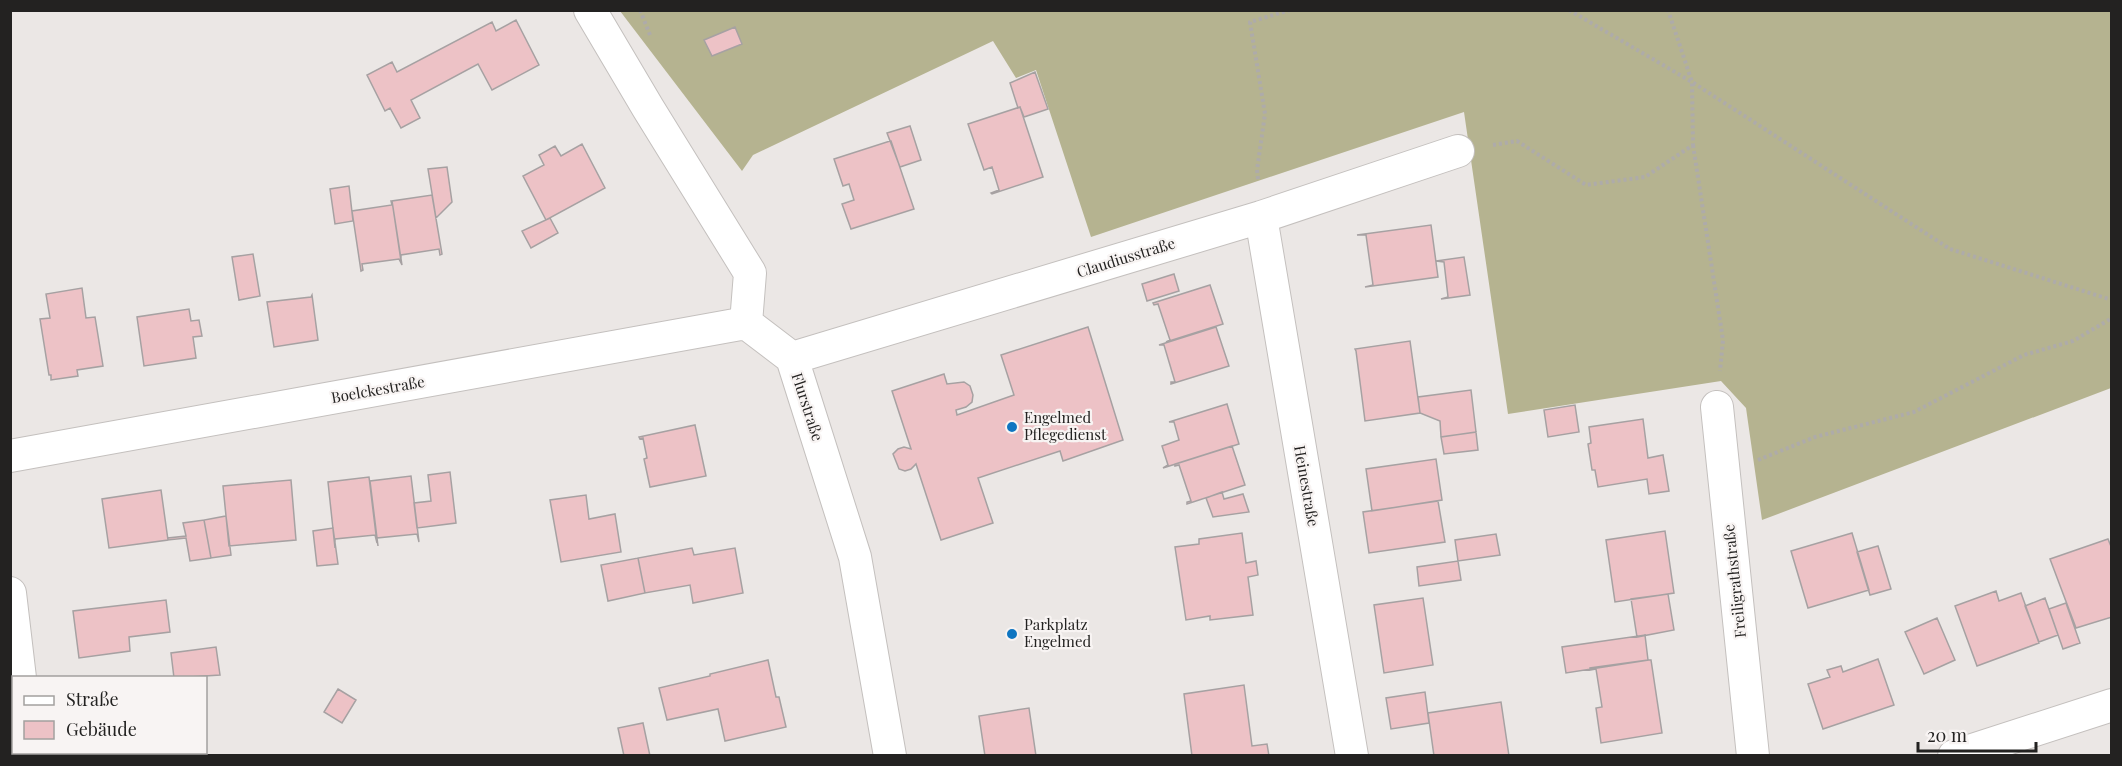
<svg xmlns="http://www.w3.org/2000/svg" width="2122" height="766" font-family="'Playfair Display',serif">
<rect width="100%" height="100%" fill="#ebe7e5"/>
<path fill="#b5b390" d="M620,11H2111V388L1762,520L1746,408L1721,381L1508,414L1464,112L1091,237L1036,70L1016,78L993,41L753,155L742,171Z"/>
<path fill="#edc2c6" stroke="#a6a1a2" stroke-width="1.5" d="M516,20L539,65L492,90L478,64L411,100L420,118L401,128L390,108L385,111L367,75L392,62L397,72L492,22L496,31Z
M735,27L742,44L712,56L704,40Z
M1035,72L1048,109L1024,117L1020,107L1018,108L1010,83Z
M1020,107L1043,177L992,194L991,193L999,190L992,167L984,170L968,124Z
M910,126L921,160L900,167L887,133Z
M890,141H891L914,209L851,229L842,204L854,200L849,184L843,186L834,159Z
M582,144L605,188L546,220L523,176L544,165L539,155L555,146L561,156Z
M447,167L452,202L436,218L428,169Z
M349,186L353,221L335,224L330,189Z
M432,195L442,254L440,255L439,249L401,255V261L392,201Z
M391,201H392L402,265L399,259L362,264L363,270L361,271L352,211L392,205Z
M550,218L558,233L531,248L522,231Z
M1431,225L1438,277L1365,287L1373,285L1366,235H1357Z
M253,254L260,296L239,300L232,257Z
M1464,257L1470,295L1441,299L1448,297L1444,262L1436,261Z
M1174,274L1179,291L1147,301L1142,284Z
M1210,285L1223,324L1166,342L1170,340L1158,304L1154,305L1153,303Z
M82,288L86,318L95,317L103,366L77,370L78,376L51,380V375H49L40,319L50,318L46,294Z
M312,295L318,340L274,347L267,302L311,297Z
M189,309L191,321L199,320L202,336L193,337L196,358L144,366L137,317Z
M1088,327L1123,440L1063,461L1060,451L978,478L993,523L941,540L916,464L911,469L905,471L899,469L893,454L898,449L904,447L911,449L892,391L944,374L947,384L964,382L970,386L973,395L972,402L966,407L956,410L957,415L1014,395L1001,355Z
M1216,327L1229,366L1171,384V382H1175L1164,345H1159Z
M1410,341L1420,413L1365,421L1356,351L1355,349Z
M1471,390L1476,432L1441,437L1440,421L1420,413L1418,397Z
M1227,404L1239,444L1163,468L1168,465L1162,446L1179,440L1174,422H1169Z
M1575,405L1579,432L1548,437L1544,410Z
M1643,419L1648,458L1663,455L1669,491L1649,494L1647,479L1598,487L1595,470H1592L1588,444L1591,443L1589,427Z
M695,425L706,476L650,487L644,459L647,458L643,438L640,439L639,437Z
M1476,432L1478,450L1444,454L1441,437Z
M1232,446L1245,485L1187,504V502L1191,501L1179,465L1175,466V464Z
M1436,459L1442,500L1372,511L1366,469Z
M450,472L456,523L417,528L414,503L431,501L428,475Z
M411,476L419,542L417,534L377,538L378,546L370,481Z
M369,477L377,543L375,535L335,539V548L328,482Z
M291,480L296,540L229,546L223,486Z
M161,490L168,540L109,548L102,499Z
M1222,492L1224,499L1243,494L1249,512L1213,517L1206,498Z
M586,495L589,519L615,514L621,552L561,562L550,500Z
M1438,501L1445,542L1369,553L1363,512Z
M226,516L231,555L211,558L204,520Z
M204,520L211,558L190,561L186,538L168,540V538L186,536L183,523Z
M333,528L338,564L317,566L313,531Z
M1665,531L1674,593L1615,602L1606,540Z
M1242,533L1246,563L1256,561L1258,575L1248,577L1253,615L1210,620V616L1186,620L1175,547L1199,544V539Z
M1852,533L1869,590L1808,608L1791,551Z
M1496,534L1500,555L1458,561L1455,540Z
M2108,539L2112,549V617L2076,628L2050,559Z
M1878,546L1891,589L1870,595L1857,552Z
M692,548L694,555L735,548L743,593L693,603L690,585L645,593L638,558Z
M638,558L645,593L608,601L601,565Z
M1458,561L1461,580L1419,586L1417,567Z
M1996,591L1999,601L2021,593L2039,643L1977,666L1955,606Z
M1668,594L1674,630L1637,637L1631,599Z
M1423,598L1433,665L1384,673L1374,605Z
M2045,598L2058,635L2039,642L2025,606Z
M166,600L170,632L129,637L130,651L79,658L73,611Z
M2066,603L2080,643L2063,649L2049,609Z
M1937,618L1955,660L1924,674L1905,632Z
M1645,635L1648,660L1566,673L1562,647Z
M216,647L220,675L174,678L171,653Z
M1878,659L1894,705L1823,729L1808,684L1830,677L1827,670L1841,666L1843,672Z
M768,660L776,697H779L786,727L725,741L718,709L667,720L659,688L710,676V674Z
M1648,660H1651L1662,733L1601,743L1596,708L1602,707L1596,669L1590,670V668Z
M1244,685L1252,746L1267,744L1269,756H1192L1184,694Z
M338,689L356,700L342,723L324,712Z
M1425,692L1429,723L1391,729L1386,698Z
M1501,702L1509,756H1434L1428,713Z
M1029,708L1036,756H985L979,716Z
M643,723L650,756H624L618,728Z
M112,752H172L173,755L112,756Z"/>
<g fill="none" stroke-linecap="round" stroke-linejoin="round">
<defs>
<path id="minor" d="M590,10L648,108L750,273L746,323
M1261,217L1352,756
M746,323L792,358L855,557L890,756
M792,358L1261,217L1458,151
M1717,407L1753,756
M10,456L746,323
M10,593L20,678
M29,752V756
M1954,756L2112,705"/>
</defs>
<use href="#minor" stroke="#c4c0be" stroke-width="34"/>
<path stroke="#aeabaa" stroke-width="4" stroke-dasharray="3 3" stroke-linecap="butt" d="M640,10L650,35
M1569,10L1692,82L1950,249L2112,300
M1493,145L1517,141L1586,185L1645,177L1693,145L1692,82L1668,10
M1693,145L1723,340L1720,371
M1258,179L1257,170L1265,114L1250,22L1290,10
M1758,460L1815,437L1914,412L2024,355L2073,341L2112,318"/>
<use href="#minor" stroke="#fff" stroke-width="32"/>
</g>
<g fill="#0e75c1" stroke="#f8f4f3" stroke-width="2">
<circle cx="1012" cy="427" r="6"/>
<circle cx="1012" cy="634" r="6"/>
</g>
<g text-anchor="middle" stroke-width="4.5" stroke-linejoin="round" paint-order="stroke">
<g font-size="15" fill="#232221" stroke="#f8f4f3">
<text transform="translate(1126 258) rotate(-17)" y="5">Claudiusstraße</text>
<text transform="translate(378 390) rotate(-10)" y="5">Boelckestraße</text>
<text transform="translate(807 407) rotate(72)" y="5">Flurstraße</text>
<text transform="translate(1306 486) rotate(80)" y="5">Heinestraße</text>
<text transform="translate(1735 581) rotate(-96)" y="5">Freiligrathstraße</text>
</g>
<g font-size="15" fill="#232221" stroke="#f8f4f3" text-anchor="start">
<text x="1024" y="423">Engelmed<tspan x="1024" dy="17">Pflegedienst</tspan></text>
<text x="1024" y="630">Parkplatz<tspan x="1024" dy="17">Engelmed</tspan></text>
</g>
</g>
<rect width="2122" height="766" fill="none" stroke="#232221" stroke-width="24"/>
<rect x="12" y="676" width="195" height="78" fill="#f8f4f3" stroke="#a3a09f" stroke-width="1.5"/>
<rect x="24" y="696" width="30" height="9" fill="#ffffff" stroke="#a3a09f" stroke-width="1.5"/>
<text x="66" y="706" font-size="18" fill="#232221">Straße</text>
<rect x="24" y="721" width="30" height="18" fill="#edc2c6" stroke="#a3a09f" stroke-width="1.5"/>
<text x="66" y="736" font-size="18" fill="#232221">Gebäude</text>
<path d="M1918 742v9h118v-9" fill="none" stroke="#232221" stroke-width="3"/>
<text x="1927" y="742" font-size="18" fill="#232221" stroke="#f8f4f3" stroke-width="4.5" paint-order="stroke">20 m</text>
</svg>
